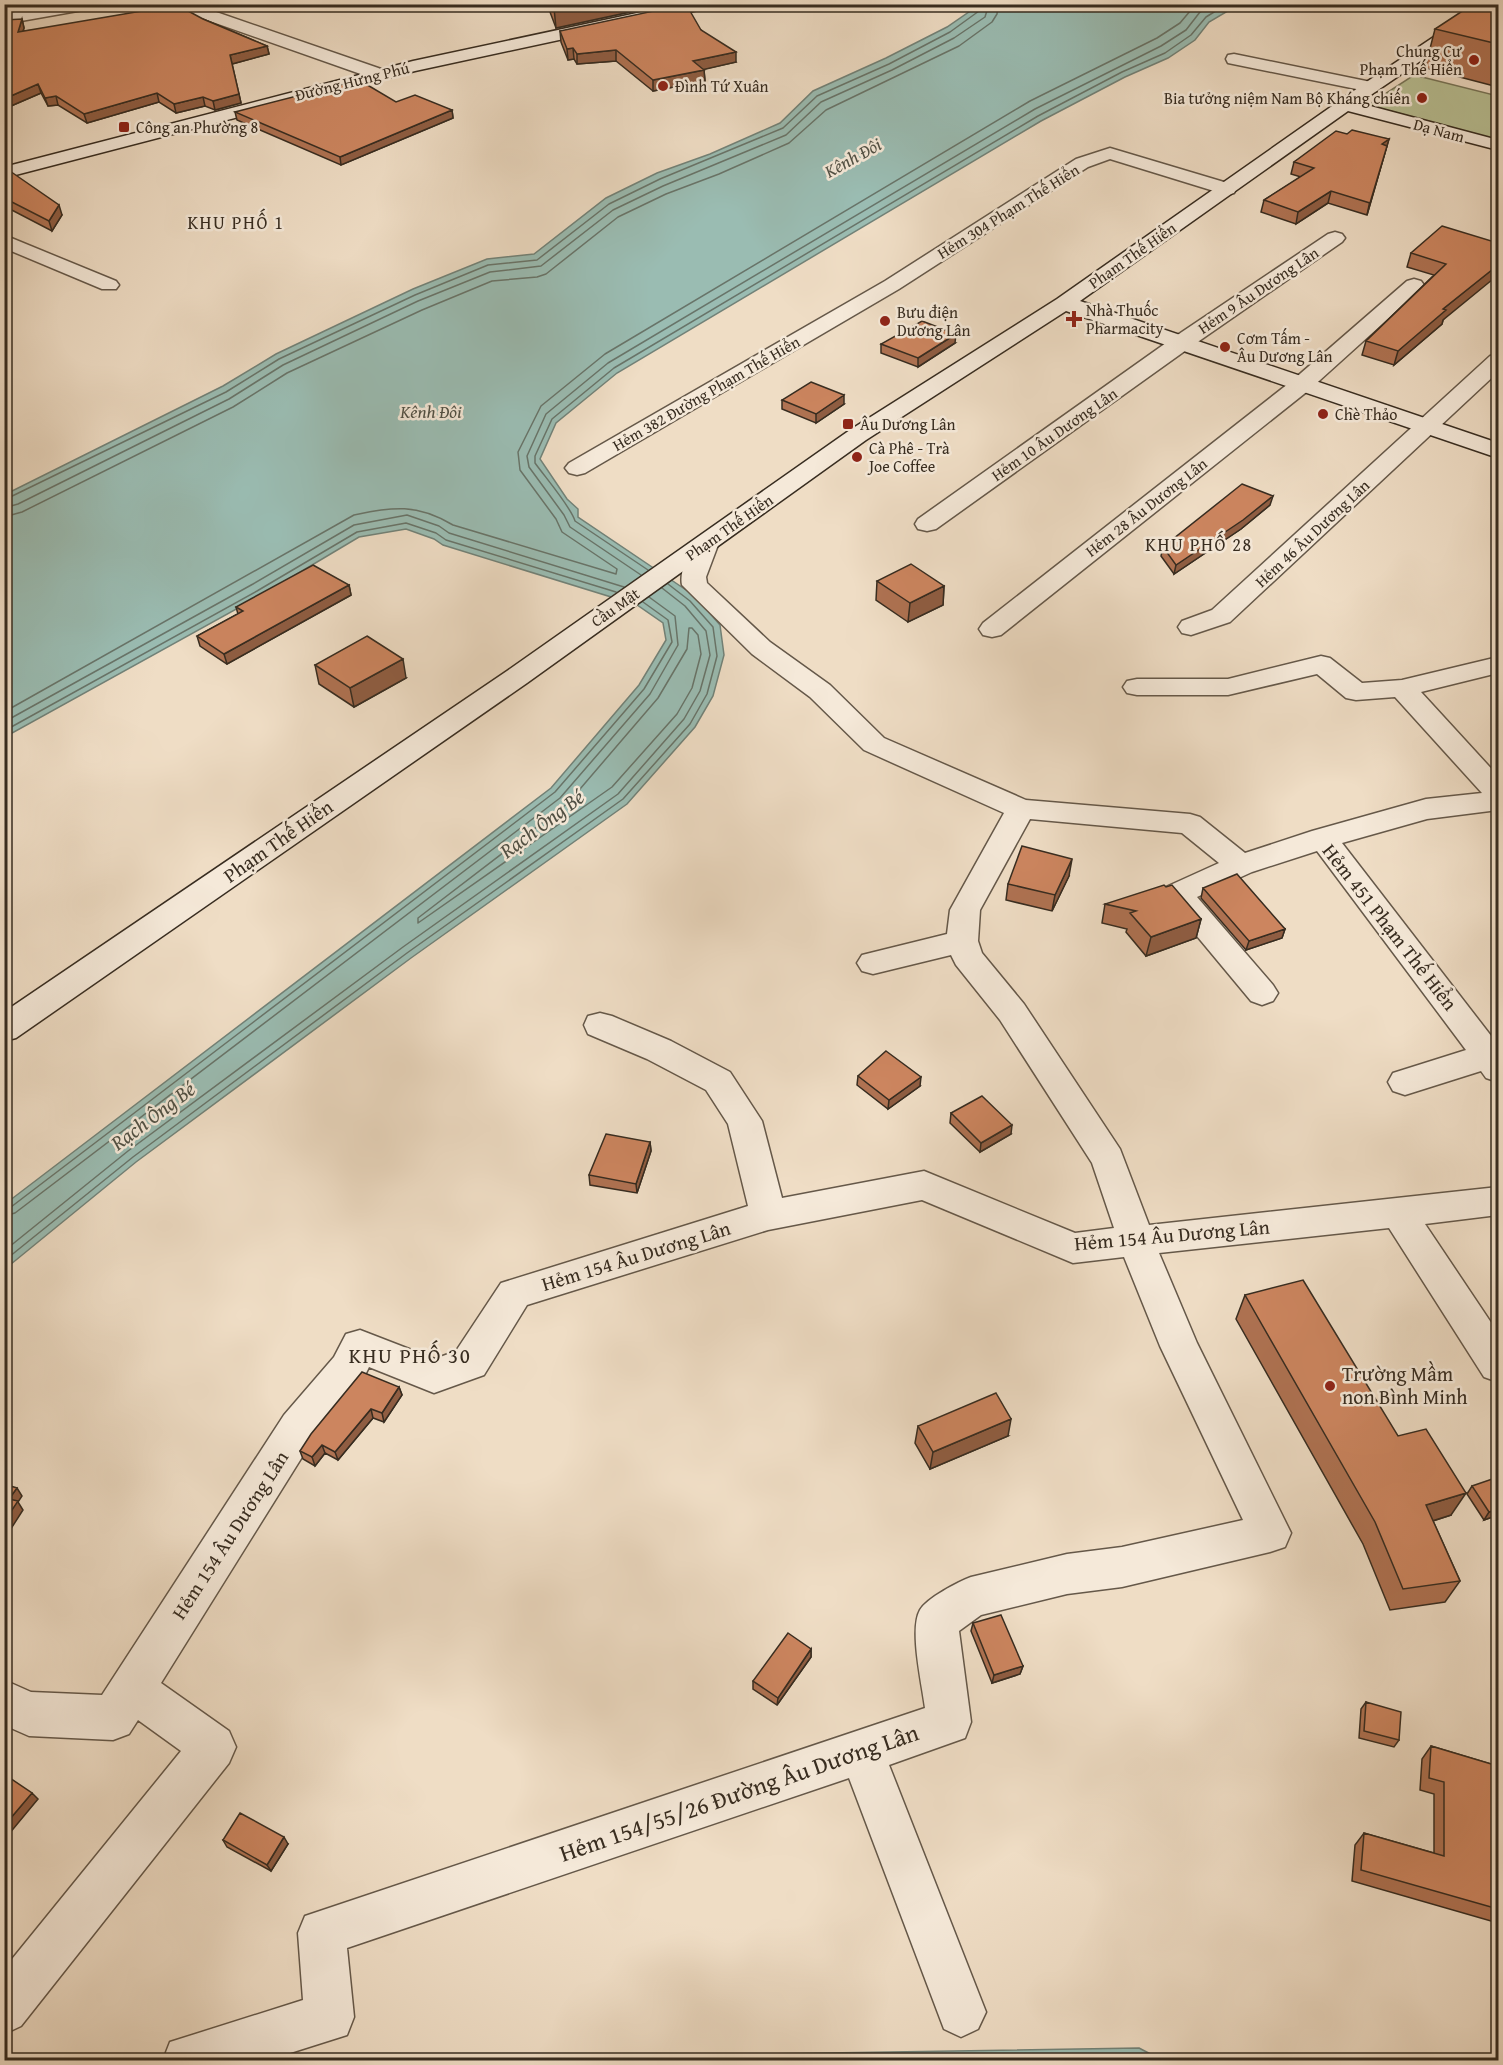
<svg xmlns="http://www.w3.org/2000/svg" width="1503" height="2065" font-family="'Gentium Book Plus',serif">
<rect width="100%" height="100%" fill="#efddc5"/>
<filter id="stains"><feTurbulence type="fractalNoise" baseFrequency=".00333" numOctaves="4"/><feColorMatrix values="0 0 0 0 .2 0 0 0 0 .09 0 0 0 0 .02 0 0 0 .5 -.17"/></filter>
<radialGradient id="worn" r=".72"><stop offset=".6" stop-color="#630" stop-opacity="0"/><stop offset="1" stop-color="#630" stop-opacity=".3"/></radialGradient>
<path fill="#b9c195" stroke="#78765a" stroke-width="1.5" d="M1414,75L1498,96V140L1368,105Z"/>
<path fill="#9abcb2" stroke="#728278" stroke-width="1.5" d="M979,5H1238L1209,22L1195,40L1168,58L1125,77L1041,121L617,373L556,423L540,459L567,499L578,509V517L695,596L720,625L724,655L713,696L695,727L627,804L411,958L136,1162L5,1269V1204L551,788L639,685L666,640L663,623L637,605L443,545L434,539L406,529L359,537L260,596L5,737L4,495L223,386L276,354L413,289L487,259L534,254L606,198L657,173L710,154L780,123L813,91L886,58L947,27Z
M1139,2048L1162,2060H654L700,2055Z"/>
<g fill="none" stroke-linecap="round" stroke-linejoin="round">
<path stroke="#687469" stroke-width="1.5" d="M4,500L226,392L279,359L415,295L488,265L537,260L609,204L660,179L783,128L817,96L889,64L950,32L979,11L982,4
M4,508L18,504L229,399L283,365L418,301L490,272L541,266L613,210L663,186L786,135L821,102L892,70L954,38L985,17L989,4
M4,517L22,512L233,407L287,373L422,310L492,281L537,277L546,274L618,217L666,194L719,174L789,143L826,110L959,46L992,22L997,14L998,4
M648,570L575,521C571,507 545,477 535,463V456L552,419L614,368L1038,116L1122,72L1165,53L1191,35L1206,17L1227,4
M641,575L570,527L564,515L529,467L527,456L546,414L608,363L1035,109L1161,46L1186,30L1200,12L1213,4
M689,628H692L698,635L701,654L692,688L677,714L612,787L418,923V918L568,803L658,698L687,649Z
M4,712L354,515C394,507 416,503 453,525L616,574L617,569L562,532L556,519L520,470L518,452L541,406L605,354L1030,101L1157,38L1180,23L1196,4
M4,722L253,584L354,525L407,515L439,526L449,533L624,587
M4,731L257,591L357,532L406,523L436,533L446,540L616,592
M4,1209L11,1207L555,792L644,689L672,642L668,620L643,602
M4,1216L15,1213L560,798L650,694L678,645L675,616L649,597
M4,1251L128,1151L403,947L618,794L684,719L700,691L710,655L706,631L685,606L662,588
M4,1261L133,1157L407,953L623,799L690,724L707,694L717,656L713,627L690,601L668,584"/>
<path stroke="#687469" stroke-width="2" d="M711,2060L1137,2054L1149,2060"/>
<defs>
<path id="street" d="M59,4H97L89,9L4,24V14Z
M168,4H193L384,70L386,74L384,78H372L170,7Z
M1234,54L1371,82L1377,83L1380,87L1377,91L1371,92L1228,63L1226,59L1228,55Z
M1110,148L1234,185L1236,189L1234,193L1227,195L1110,159L1088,167L899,289L585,473L577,475L569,473L565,468L569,463L885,281L1076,159Z
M1335,232L1342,234L1345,238L1342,242L1189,348L936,529L927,531L918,529L915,524L918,519L1173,338L1328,234Z
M4,235L116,281L119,285L116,289H102L4,248Z
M1414,279L1421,281L1424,285L1421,289L1309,390L1001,635L992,637L983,635L979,629L983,623L1293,380L1407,281Z
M1498,354V372L1230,622L1191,635L1182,633L1178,627L1182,621L1212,610L1490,356Z
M706,538L715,540L718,545L706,577L707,583L770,642L830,685L884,738L1026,800L1190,814L1200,817L1245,853L1312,831L1426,799L1482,793L1395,697L1356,700L1346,698L1317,674L1228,695H1137L1127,693L1123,687L1127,681L1137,679H1228L1321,656L1330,658L1362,683L1402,680L1498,657V673L1421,692L1498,776V810L1427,819L1342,843L1495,1041H1498V1082L1486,1078L1481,1071L1405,1095L1393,1091L1388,1082L1393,1073L1466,1050L1317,851L1252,872L1197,897L1273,985L1278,993L1273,1001L1262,1005L1251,1001L1162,894L1166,887L1219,863L1182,833L1030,819L980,910L978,941L982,953L1024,1004L1120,1149L1149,1225L1498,1187V1215L1425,1224L1498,1333V1382L1484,1377L1389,1228L1159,1253L1197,1343L1291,1533L1285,1547L1270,1552L1122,1587L1067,1594L981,1615L959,1631L971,1722L965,1738L889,1765L986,2012L978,2029L961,2037L944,2029L849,1778L347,1948L354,2017L347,2035L268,2060H163L170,2042L303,2000L298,1933L305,1916L925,1708C922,1684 909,1629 920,1610C927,1598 958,1582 971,1577L1067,1554L1122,1547L1243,1520L1160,1346L1124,1257L1073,1263L922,1200L768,1230L527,1305L484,1375L434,1393L369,1367L362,1381L312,1441L161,1683L229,1731L236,1747L229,1763L21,2026L4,2034V1969L181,1751L138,1720L129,1734L113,1740L29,1736L4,1725V1680L31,1692L102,1695L284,1415L334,1357L346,1334L360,1330L435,1359L456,1351L501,1283L748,1206L728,1124L706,1090L647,1059L588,1034L584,1025L588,1016L600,1013L612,1016L671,1041L730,1072L762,1121L782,1198L924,1171L1075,1233L1114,1228L1092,1163L1000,1020L956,965L951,955L873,974L862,971L857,963L862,955L947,934L950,910L1004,813L864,750L810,697L752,654L682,585C679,571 689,551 697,540Z"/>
<path id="secondary" d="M679,4H711L703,9L415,71L4,178V167L413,61Z
M1483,4H1498V8L1359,103L1498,140V150L1348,111L1080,301L1498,443V458L1066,311L866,440L527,683L16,1038L4,1041V1012L507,671L850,430L1057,299L1365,83Z"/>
</defs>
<use href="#street" stroke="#655849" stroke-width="3"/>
<use href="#secondary" stroke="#372c20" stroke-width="3"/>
<use href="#street" fill="#f5e9d9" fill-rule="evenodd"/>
<use href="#secondary" fill="#f5e9d9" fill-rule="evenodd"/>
</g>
<path fill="#af7252" stroke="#372c20" stroke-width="1.5" d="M317,4H391L326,10Z
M547,4H667L556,28Z
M1498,4V87L1425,68L1435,29Z
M22,19L24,28L23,31L203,19L267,46L269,54L232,64L241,103L215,110L205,106L176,113L159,102L87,123L58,105L48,106L41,93L4,109Z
M701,30L736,62L704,69V70L705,81L653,91L616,61L577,64L574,59L568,60L561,42L560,31Z
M396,102L452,110L453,118L341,165L237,120L235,112Z
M1347,134L1389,139L1367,215L1328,203L1296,224L1261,212L1264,200L1301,177L1291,174L1294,162Z
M4,170L62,215L52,231L4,206Z
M1498,243L1443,320L1442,324L1394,365L1362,355L1366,341L1434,275L1407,267L1411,253Z
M955,343L918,367L881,353V344Z
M782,400L844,404L816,423L782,409Z
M1270,505L1241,529L1174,574L1161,556L1163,547Z
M877,581L944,586L943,605L908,622L876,600Z
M349,585L351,595L227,664L200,646L197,636L238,614L236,607Z
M315,665L406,678L354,707L319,684Z
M1069,876L1052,911L1006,900L1008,884Z
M1203,888L1285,929L1282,938L1246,950L1201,898Z
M1105,904L1201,919L1196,938L1146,956L1126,932L1127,929L1102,923Z
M858,1076L920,1086L888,1109L857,1085Z
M951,1113L1011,1134L980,1152L950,1123Z
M650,1142L651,1151L637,1193L590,1185L589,1175Z
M1245,1295L1398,1436L1451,1515L1433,1521L1460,1581L1445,1602L1390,1610L1363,1544L1236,1319Z
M399,1387L402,1395L384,1422L373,1418L338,1460L325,1453L315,1466L303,1459L300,1451Z
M918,1426L1008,1436L930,1469L915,1443Z
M1472,1486L1498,1515L1484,1520L1467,1494Z
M973,1623L1023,1666L1020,1674L992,1683L971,1631Z
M811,1649V1657L777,1705L753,1689V1681Z
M1366,1702L1399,1740L1394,1747L1359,1738L1361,1709Z
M1431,1746L1498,1766V1923L1352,1881L1355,1845L1364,1833L1434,1853V1794L1420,1790L1422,1759Z
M223,1840L288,1844L271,1871L227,1847Z"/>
<path fill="#8f5d42" stroke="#372c20" stroke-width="1.5" d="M325,4H391L326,10Z
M570,4H667L556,28L554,8Z
M22,19L24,28L20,40L18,32Z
M267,46L269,54L232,64L230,55Z
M573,48L574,59L568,60L567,49Z
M616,50V61L577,64V54Z
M736,52V62L693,72V61Z
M704,70L705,81L653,91V80Z
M38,84L41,93L4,109V99Z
M157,93L159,102L87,123L84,114Z
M239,94L241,103L215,110L213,101Z
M56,96L58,105L48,106L45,98Z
M203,97L205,106L176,113L174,104Z
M452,110L453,118L341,165L340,157Z
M1389,139L1367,215L1382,144Z
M1331,191L1328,203L1296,224L1298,212Z
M59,205L62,215L52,231L49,221Z
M1498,265V275L1443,320L1442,324L1394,365L1398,351L1443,309Z
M956,334L955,343L918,367V358Z
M844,395V404L816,423V414Z
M1273,496L1270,505L1241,529L1174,574L1176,565Z
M349,585L351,595L227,664L224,654Z
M944,586L943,605L908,622L910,603Z
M403,659L406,678L354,707L350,688Z
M1072,859L1069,876L1052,911L1055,895Z
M1201,919L1196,938L1146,956L1151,937Z
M1285,929L1282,938L1246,950L1249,941Z
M921,1077L920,1086L888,1109L889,1100Z
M1012,1125L1011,1134L980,1152L981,1143Z
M650,1142L651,1151L637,1193L636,1184Z
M399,1387L402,1395L384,1422L382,1413Z
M371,1409L373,1418L338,1460L335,1452Z
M1011,1419L1008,1436L930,1469L933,1452Z
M322,1445L325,1453L315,1466L312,1457Z
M17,1488L22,1496L18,1502L23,1510L5,1538L4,1536V1522L9,1499Z
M1466,1493L1451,1515L1413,1527L1426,1505Z
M1498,1509V1515L1484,1520L1489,1512Z
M811,1649V1657L777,1705L778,1698Z
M1023,1666L1020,1674L992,1683L994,1675Z
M32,1793L38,1799L4,1840V1826Z
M284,1837L288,1844L271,1871L267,1865Z"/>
<path fill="#cc855f" stroke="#372c20" stroke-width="1.5" d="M553,4H570L554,8Z
M686,4L701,30L736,52L693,61L704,70L653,80L616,50L577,54L573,48L567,49L560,31Z
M1473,4H1498V44L1435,29Z
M177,5L203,19L267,46L230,55L239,94L213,101L203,97L174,104L157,93L84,114L56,96L45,98L38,84L4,99V20L22,19L18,32Z
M359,80L396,102L415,95L452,110L340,157L235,112Z
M1352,130L1389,139L1382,144L1387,146L1370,203L1331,191L1298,212L1264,200L1314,168L1294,162L1336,131L1347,134Z
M7,169L59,205L49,221L4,198V170Z
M1442,226L1498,243V265L1443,309L1446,310L1398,351L1366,341L1446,264L1411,253Z
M922,321L956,334L918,358L881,344Z
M811,382L844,395L816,414L782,400Z
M1242,484L1273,496L1243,520L1176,565L1163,547Z
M911,564L944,586L910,603L877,581Z
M313,565L349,585L224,654L197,636L243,611L236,607Z
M367,636L403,659L350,688L315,665Z
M1022,846L1072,859L1055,895L1008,884Z
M1237,874L1285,929L1249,941L1203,888Z
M1164,885L1166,887L1172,885L1201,919L1151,937L1130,913L1136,911L1105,904Z
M886,1051L921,1077L889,1100L858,1076Z
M982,1096L1012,1125L981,1143L951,1113Z
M606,1134L650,1142L636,1184L589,1175Z
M1303,1280L1398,1436L1426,1429L1466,1493L1426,1505L1460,1581L1403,1589L1375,1522L1245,1295Z
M362,1372L399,1387L382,1413L371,1409L335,1452L322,1445L312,1457L300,1451L311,1434Z
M996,1393L1011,1419L933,1452L918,1426Z
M1498,1477V1509L1489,1512L1472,1486Z
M4,1484L17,1488L9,1499L18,1501L4,1522Z
M1001,1615L1023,1666L994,1675L973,1623Z
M788,1633L811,1649L778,1698L753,1681Z
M1366,1702L1401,1712L1399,1740L1364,1731Z
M1431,1746L1498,1766V1909L1361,1870L1364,1833L1444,1856V1782L1429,1778Z
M4,1774L32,1793L4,1826Z
M240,1813L284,1837L267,1865L223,1840Z"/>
<g fill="#8f2418" stroke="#f5e9d9" stroke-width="2">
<circle cx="1474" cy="60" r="6"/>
<circle cx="663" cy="86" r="6"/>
<circle cx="1422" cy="98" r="6"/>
<rect x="118" y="121" width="12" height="12" rx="3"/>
<path d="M1071 310h6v6h6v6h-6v6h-6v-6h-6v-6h6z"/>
<circle cx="885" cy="321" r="6"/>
<circle cx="1225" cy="347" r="6"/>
<circle cx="1323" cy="414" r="6"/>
<rect x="842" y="418" width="12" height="12" rx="3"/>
<circle cx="857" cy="457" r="6"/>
<circle cx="1330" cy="1386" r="6"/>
</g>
<g text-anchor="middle" stroke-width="5" stroke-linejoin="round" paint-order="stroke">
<g font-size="16" fill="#372c20" stroke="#f5e9d9" text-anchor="start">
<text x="1462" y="57" text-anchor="end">Chung Cư<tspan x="1462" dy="18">Phạm Thế Hiển</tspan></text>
<text x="675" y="92">Đình Tứ Xuân</text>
<text x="1410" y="104" text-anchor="end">Bia tưởng niệm Nam Bộ Kháng chiến</text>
<text x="136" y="133">Công an Phường 8</text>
<text x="1086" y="316">Nhà Thuốc<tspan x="1086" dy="18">Pharmacity</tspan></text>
<text x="897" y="318">Bưu điện<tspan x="897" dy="18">Dương Lân</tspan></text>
<text x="1237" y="344">Cơm Tấm -<tspan x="1237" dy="18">Âu Dương Lân</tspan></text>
<text x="1335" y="420">Chè Thảo</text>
<text x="860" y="430">Âu Dương Lân</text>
<text x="869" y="454">Cà Phê - Trà<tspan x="869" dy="18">Joe Coffee</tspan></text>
</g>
<g font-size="16" fill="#372c20" stroke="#f5e9d9">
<text transform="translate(352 81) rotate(-14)" y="6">Đường Hưng Phú</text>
<text transform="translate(1439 130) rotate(15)" y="6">Dạ Nam</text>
<text transform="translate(1008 211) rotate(-32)" y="6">Hẻm 304 Phạm Thế Hiển</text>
<text transform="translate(1132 255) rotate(-35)" y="6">Phạm Thế Hiển</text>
<text transform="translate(1258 290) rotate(-34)" y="6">Hẻm 9 Âu Dương Lân</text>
<text transform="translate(706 393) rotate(-30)" y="6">Hẻm 382 Đường Phạm Thế Hiển</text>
<text transform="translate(1054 434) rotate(-35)" y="6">Hẻm 10 Âu Dương Lân</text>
<text transform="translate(1146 507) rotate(-38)" y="6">Hẻm 28 Âu Dương Lân</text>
<text transform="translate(729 527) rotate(-35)" y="6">Phạm Thế Hiển</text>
<text transform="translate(1312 533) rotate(-43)" y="6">Hẻm 46 Âu Dương Lân</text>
<text transform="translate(615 607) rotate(-35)" y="6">Cầu Mật</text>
</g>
<g font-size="18" font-style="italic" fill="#505044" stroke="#f5e9d9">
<text transform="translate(853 158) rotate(-29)" y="6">Kênh Đôi</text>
<text x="431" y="418">Kênh Đôi</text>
</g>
<g font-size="18" letter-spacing="1.5" fill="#372c20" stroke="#f5e9d9">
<text x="236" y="229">KHU PHỐ 1</text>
<text x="1199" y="551">KHU PHỐ 28</text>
</g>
<g font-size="20" fill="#372c20" stroke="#f5e9d9">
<text transform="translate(278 841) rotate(-35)" y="7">Phạm Thế Hiển</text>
<text transform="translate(1390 927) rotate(52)" y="7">Hẻm 451 Phạm Thế Hiển</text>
<text transform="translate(1172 1235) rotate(-5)" y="7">Hẻm 154 Âu Dương Lân</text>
<text transform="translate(636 1256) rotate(-17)" y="7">Hẻm 154 Âu Dương Lân</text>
<text transform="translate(230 1535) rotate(-57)" y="7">Hẻm 154 Âu Dương Lân</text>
</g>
<g font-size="20" fill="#372c20" stroke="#f5e9d9" text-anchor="start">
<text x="1342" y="1381">Trường Mầm<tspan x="1342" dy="23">non Bình Minh</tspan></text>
</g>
<g font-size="21" font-style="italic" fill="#505044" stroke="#f5e9d9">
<text transform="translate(542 824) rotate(-37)" y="7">Rạch Ông Bé</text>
<text transform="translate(153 1116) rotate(-37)" y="7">Rạch Ông Bé</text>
</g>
<g font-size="21" letter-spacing="1.5" fill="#372c20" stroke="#f5e9d9">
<text x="410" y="1363">KHU PHỐ 30</text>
</g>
<g font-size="24" fill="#372c20" stroke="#f5e9d9">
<text transform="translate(739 1793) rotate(-19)" y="8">Hẻm 154/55/26 Đường Âu Dương Lân</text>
</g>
</g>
<rect width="1503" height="2065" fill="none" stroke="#efddc5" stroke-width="24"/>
<rect x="6" y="6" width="1491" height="2053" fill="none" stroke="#372c20" stroke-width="3"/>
<rect x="12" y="12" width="1479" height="2041" fill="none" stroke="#372c20" stroke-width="1.5"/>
<rect width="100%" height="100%" filter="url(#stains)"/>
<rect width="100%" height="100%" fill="url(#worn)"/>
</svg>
